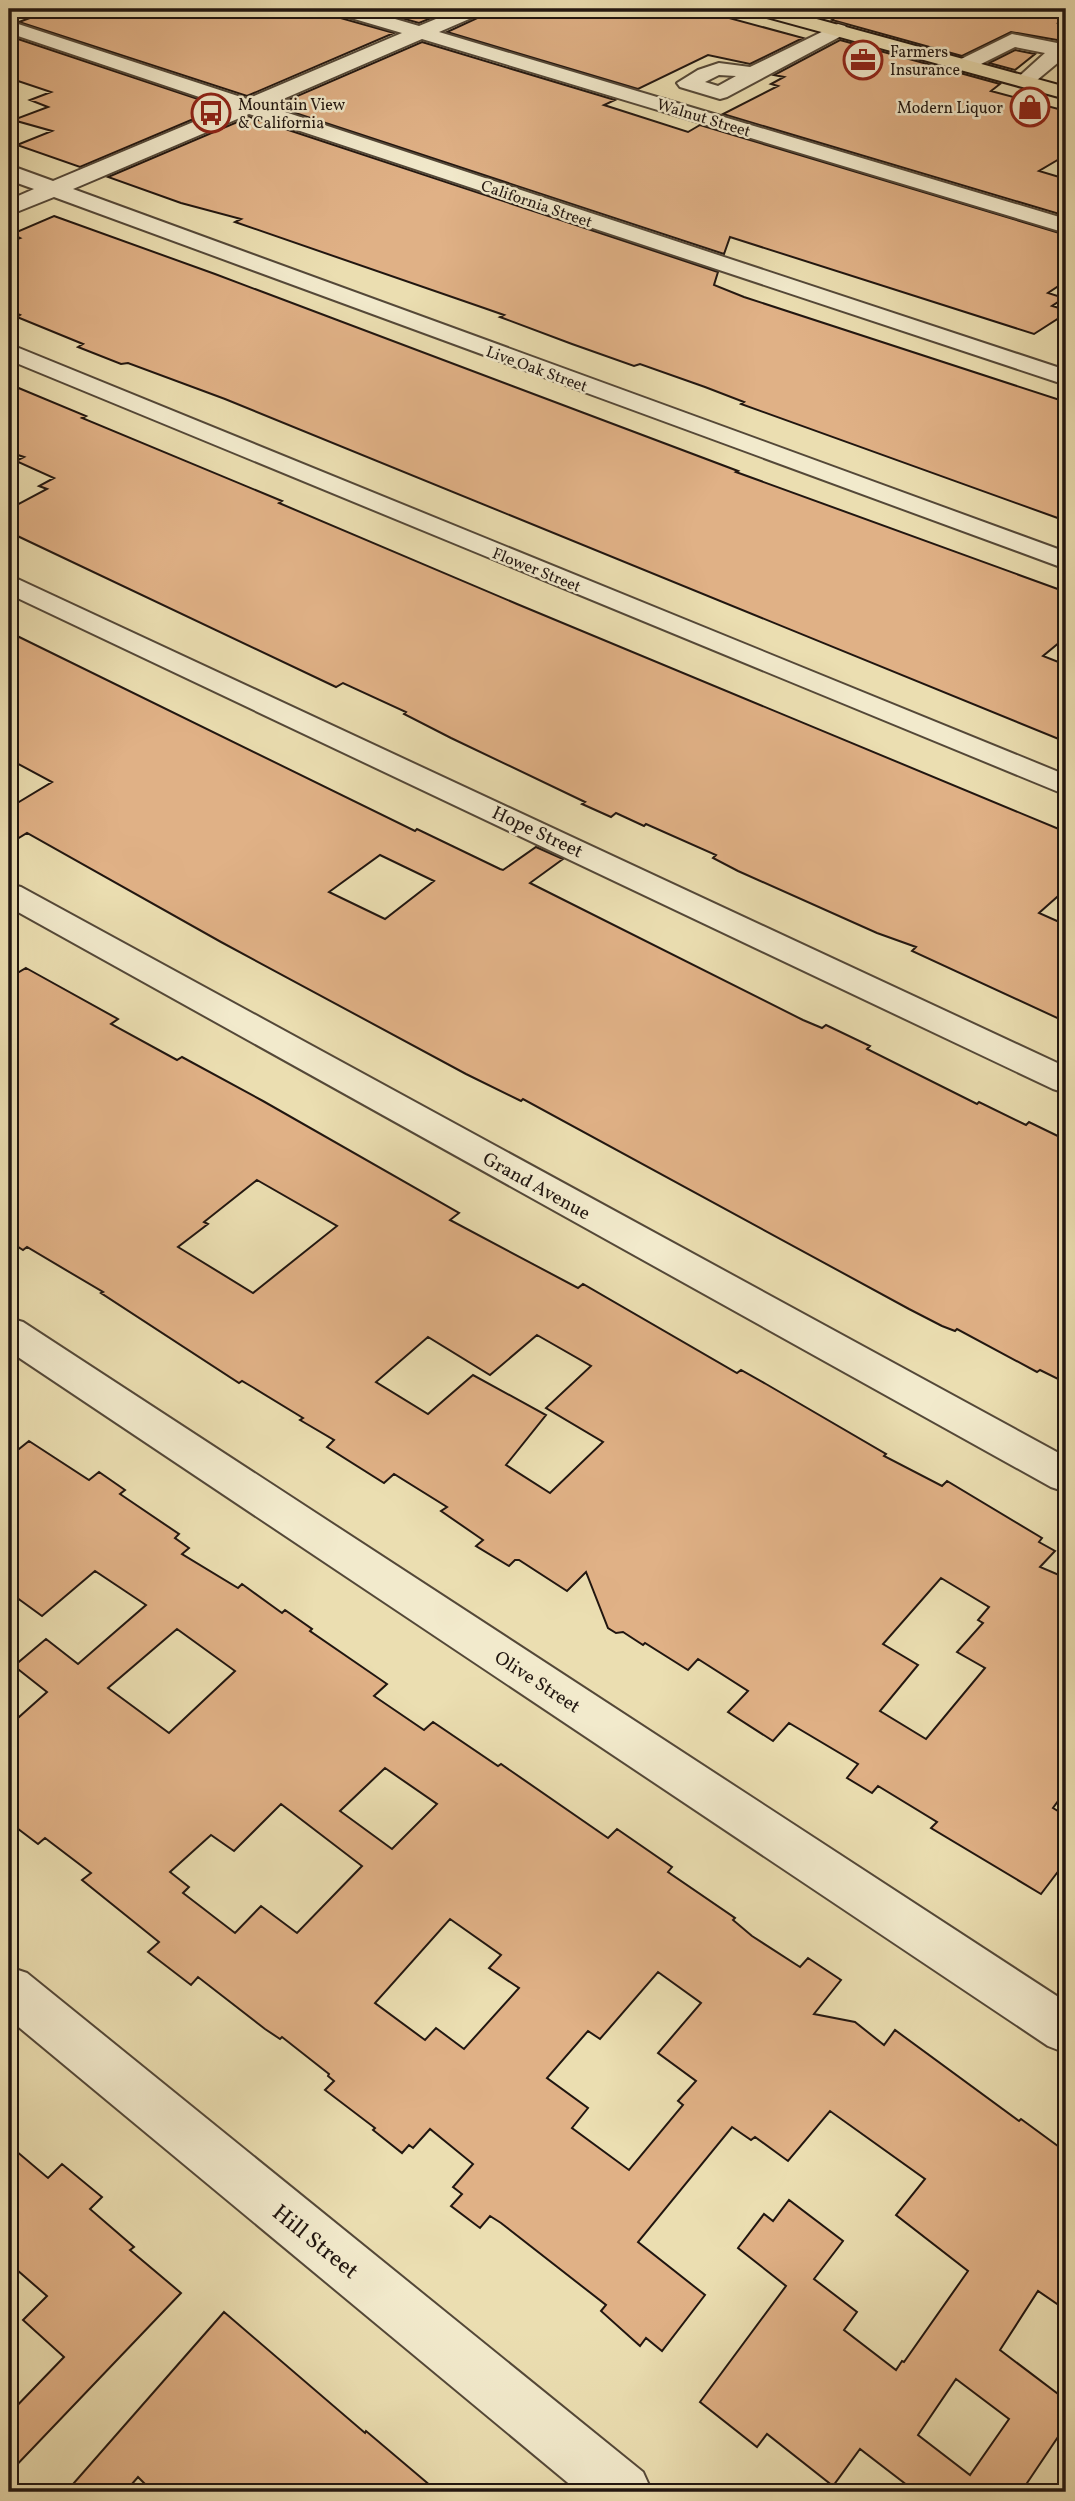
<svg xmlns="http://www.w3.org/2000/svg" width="1075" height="2501" font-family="Vollkorn,serif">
<rect width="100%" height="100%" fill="#ebdeb1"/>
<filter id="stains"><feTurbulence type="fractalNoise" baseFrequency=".00286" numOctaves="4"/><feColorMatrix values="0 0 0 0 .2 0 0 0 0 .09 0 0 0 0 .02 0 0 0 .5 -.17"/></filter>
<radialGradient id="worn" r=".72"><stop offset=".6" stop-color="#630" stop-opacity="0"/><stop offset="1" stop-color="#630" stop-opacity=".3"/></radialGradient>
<path fill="#e0b186" stroke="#211610" stroke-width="2" fill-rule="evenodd" d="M54,9H328L333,16L394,33L247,96L19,22Z
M369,9H454L419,23Z
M489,9H696L803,38L750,64L708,55L638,89L447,32L484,15Z
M849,9L915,11L918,9H1066V14L1058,23L1066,25V36L1057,40L1011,32L962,56L832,20Z
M9,36L222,107L80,167L17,145L52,131L13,120L48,107L30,100L51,92L9,78Z
M840,40L1000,84L991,91L1066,111V155L1039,171L1066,179V216L723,114L778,86L771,84L784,77L774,75Z
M422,42L615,100L604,105L688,132L700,125L1066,235V281L1048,293L1064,298L1052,306L1066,310L1059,315L1062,316L1034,334L730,237L724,254L274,106Z
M1015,50L1035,54L1015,70L989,63Z
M249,117L718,272L714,285L744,297L1066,402V521L741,404L744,402L705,387L640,364L634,366L572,344L500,317L504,315L484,308L235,222L241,219L181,203L108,177Z
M54,216L215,274L738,471L736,472L1066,592V637L1043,656L1066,665V742L225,399L128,363L121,364L78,347L83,344L17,317L20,315L9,310V242L20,238L12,234Z
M9,384L86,416L82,418L282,501L279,503L517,604L1066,832V889L1039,913L1066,925V1022L912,951L916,947L877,933L738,871L713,858L716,855L646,824L644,826L616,813L611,817L582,804L585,802L451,738L404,714L406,712L343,683L336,687L9,532V509L47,489L39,486L54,478L16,461L24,457L9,452Z
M9,632L415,831L417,829L500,869L503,870L536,847L563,859L530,883L803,1020L822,1028L826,1025L870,1046L867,1049L977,1104L979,1102L1026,1125L1029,1122L1066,1140V1383L1040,1370L1037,1372L957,1329L955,1331L942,1326L909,1309L523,1099L521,1101L466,1074L221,942L27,833L9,844V808L52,782L9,759ZM380,855L434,881L385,919L329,892Z
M26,968L118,1019L111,1024L177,1060L182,1057L263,1101L459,1213L450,1220L578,1288L583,1284L737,1373L741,1370L766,1384L886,1454L884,1456L942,1486L947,1481L1042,1538L1039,1542L1055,1551L1040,1567L1066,1578V1790L1053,1808L1066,1816V1861L1041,1894L931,1828L937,1822L878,1786L872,1793L847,1778L858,1764L789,1723L773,1741L728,1712L748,1691L698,1659L688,1670L645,1643L643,1645L623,1632L616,1633L608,1628L586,1572L567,1591L519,1560H515L509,1566L476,1546L483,1540L441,1511L447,1507L394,1474L384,1483L327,1447L334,1440L300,1420L303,1418L254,1388L242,1381L239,1383L101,1293L103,1292L27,1247L23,1250L9,1241V978ZM257,1180L337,1226L253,1293L178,1247L208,1224L204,1222ZM537,1335L591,1366L546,1408L603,1442L550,1493L506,1465L546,1415L473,1375L428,1414L376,1382L428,1337L490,1375ZM941,1578L989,1607L978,1620L983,1623L957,1652L985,1668L926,1739L880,1711L918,1665L883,1644Z
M29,1441L89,1480L99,1472L125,1490L120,1494L179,1534L175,1538L189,1548L182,1554L238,1588L242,1584L282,1613L285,1610L312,1629L310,1631L387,1684L374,1696L424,1730L433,1722L498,1766L501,1764L608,1838L617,1829L672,1867L668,1872L735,1918L733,1920L752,1936L800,1967L808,1958L841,1980L814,2014L855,2022L884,2045L895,2030L1019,2121L1021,2119L1066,2152V2310L1038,2291L1000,2350L1066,2400V2425L1021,2492H916L860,2449L833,2486L767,2434L757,2447L700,2402L786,2286L738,2248L764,2214L773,2221L789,2200L843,2241L814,2279L857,2312L844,2330L896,2370L902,2361L904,2362L968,2271L896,2215L925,2179L830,2111L788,2161L755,2137L751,2140L732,2127L638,2242L705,2295L662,2351L646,2338L640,2346L601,2311L606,2305L501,2223L490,2216L480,2228L451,2206L462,2194L453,2187L473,2164L430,2129L413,2148L409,2145L402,2153L373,2130L375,2128L325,2090L334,2081L328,2076L329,2074L282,2037L280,2039L265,2029L198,1977L191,1985L148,1952L159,1942L82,1880L91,1873L45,1838L38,1844L9,1822V1726L47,1692L14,1666L46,1639L78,1664L146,1605L95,1571L42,1616L9,1592V1457ZM177,1629L235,1671L169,1733L108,1688ZM385,1768L437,1804L392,1849L340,1811ZM281,1804L362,1866L297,1933L261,1906L235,1933L183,1893L189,1887L170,1872L211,1835L234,1851ZM450,1919L501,1955L489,1968L519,1988L464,2049L436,2028L425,2040L375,2003ZM658,1972L701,2003L658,2053L696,2081L678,2101L683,2105L629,2170L572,2128L588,2108L547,2078L588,2031L600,2039ZM956,2379L1009,2419L970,2475L918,2435Z
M9,2145L48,2178L62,2164L102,2197L90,2209L134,2247L130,2250L181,2293L9,2473V2414L64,2357L23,2320L47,2296L9,2263Z
M224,2312L365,2433L366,2431L438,2492H153L138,2477L125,2492H66Z"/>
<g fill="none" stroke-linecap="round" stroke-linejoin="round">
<defs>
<path id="minor" d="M331,9H361L419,26L460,9H486L483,13L439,32L1066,219V233L422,39L267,106L1066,370V385L249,114L73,189L1066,552V569L54,197L9,215V200L34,189L9,180V165L53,181L229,107L9,33V21L247,99L402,33L334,13Z
M838,24L845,26L848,30L845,34L727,97L720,99L680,87L677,83L698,70L719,63L750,67ZM719,75L736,76L718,86L705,82Z
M1012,34L1057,43L1066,40V56L1031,85H1017L1014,81L1045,53L1015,47L971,69H957L954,65L957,61Z
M9,344L1066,775V795L9,360Z
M9,575L1066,1067V1093L1053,1089L9,594Z
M9,884L21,887L1066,1457V1492L1051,1487L9,907Z
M9,1318L23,1322L1066,2002V2053L1048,2046L9,1351Z
M9,1967L27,1973L643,2472L652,2492H579L9,2019Z"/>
<path id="major" d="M749,9H780L1066,87V99L752,13Z"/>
</defs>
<use href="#minor" stroke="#544838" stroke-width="4"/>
<use href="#major" stroke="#211610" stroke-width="4"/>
<use href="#minor" fill="#f2eacc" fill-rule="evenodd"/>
<use href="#major" fill="#ebdeb1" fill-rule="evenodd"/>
</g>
<defs>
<symbol id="office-ring" viewBox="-11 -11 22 22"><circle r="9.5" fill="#f2eacc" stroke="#8f2418" stroke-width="1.5"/><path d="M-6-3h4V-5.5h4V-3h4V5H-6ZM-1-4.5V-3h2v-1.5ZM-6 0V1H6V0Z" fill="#8f2418"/></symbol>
<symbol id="shop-ring" viewBox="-11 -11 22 22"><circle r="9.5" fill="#f2eacc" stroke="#8f2418" stroke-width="1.5"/><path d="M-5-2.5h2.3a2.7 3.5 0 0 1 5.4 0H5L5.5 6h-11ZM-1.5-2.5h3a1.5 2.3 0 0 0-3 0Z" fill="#8f2418"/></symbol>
<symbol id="bus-ring" viewBox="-11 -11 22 22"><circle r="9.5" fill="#f2eacc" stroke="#8f2418" stroke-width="1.5"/><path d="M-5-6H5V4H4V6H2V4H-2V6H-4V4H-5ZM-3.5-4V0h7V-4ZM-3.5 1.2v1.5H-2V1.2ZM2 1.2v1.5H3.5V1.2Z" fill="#8f2418"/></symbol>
</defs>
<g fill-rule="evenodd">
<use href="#office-ring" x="841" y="38" width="44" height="44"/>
<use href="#shop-ring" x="1008" y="85" width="44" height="44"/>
<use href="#bus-ring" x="189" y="91" width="44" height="44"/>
</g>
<g text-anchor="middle" stroke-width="5" stroke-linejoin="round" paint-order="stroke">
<g font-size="16" fill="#211610" stroke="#f2eacc" text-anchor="start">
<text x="890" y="57">Farmers<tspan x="890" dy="18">Insurance</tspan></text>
<text x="238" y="110">Mountain View<tspan x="238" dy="18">&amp; California</tspan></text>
<text x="1003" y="113" text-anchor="end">Modern Liquor</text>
</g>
<g font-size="16" fill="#211610" stroke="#f2eacc">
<text transform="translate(704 117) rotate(17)" y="6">Walnut Street</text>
<text transform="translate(537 203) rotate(19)" y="6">California Street</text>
<text transform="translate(537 368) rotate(20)" y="6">Live Oak Street</text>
<text transform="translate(537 569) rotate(22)" y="6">Flower Street</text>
</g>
<g font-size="19" fill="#211610" stroke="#f2eacc">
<text transform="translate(538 831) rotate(25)" y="7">Hope Street</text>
<text transform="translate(537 1185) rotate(29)" y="7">Grand Avenue</text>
<text transform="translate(538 1681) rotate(33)" y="7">Olive Street</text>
</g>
<g font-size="23" fill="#211610" stroke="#f2eacc">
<text transform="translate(316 2241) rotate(39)" y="8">Hill Street</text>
</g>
</g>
<rect width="1075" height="2501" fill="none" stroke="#ebdeb1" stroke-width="35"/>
<rect x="10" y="10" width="1054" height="2480" fill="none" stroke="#211610" stroke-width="3.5"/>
<rect x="18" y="18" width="1040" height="2466" fill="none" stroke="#211610" stroke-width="2"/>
<rect width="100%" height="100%" filter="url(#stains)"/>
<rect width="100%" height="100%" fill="url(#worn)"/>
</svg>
